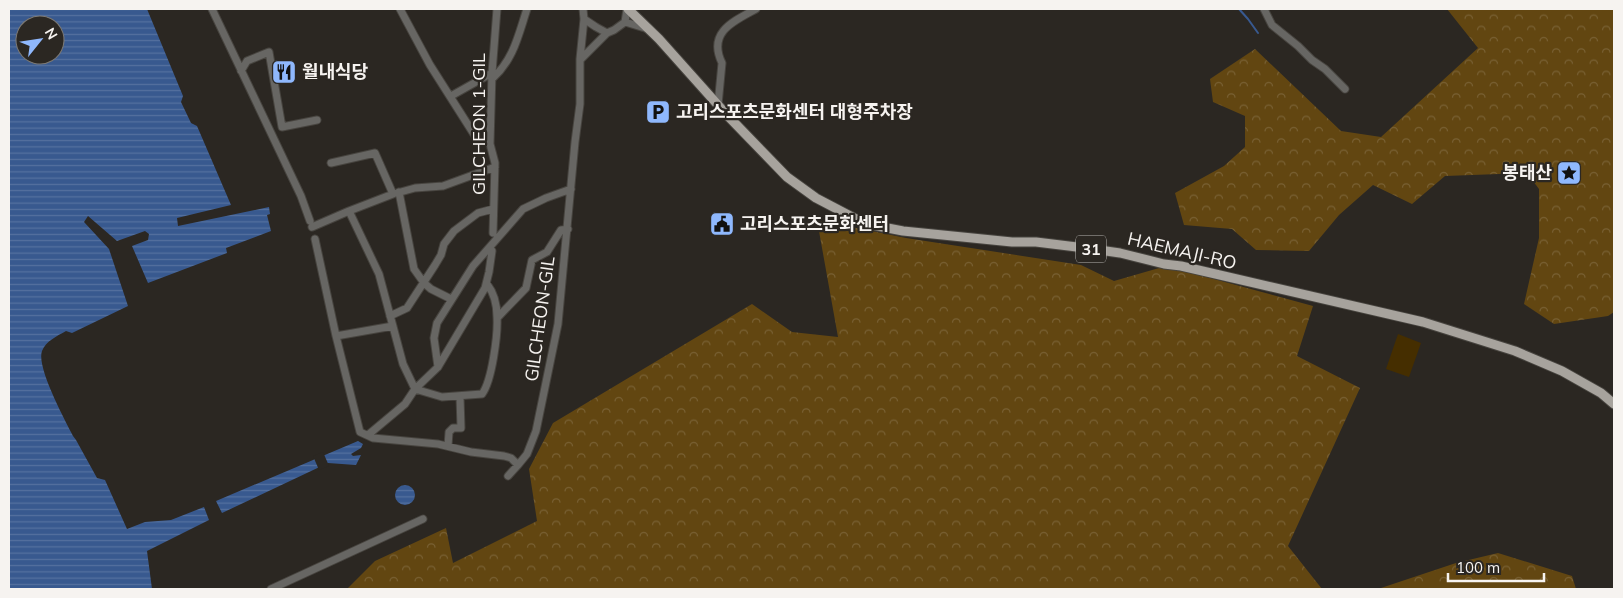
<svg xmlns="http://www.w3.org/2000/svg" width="1623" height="598" font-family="Mulish,'Noto Sans KR',sans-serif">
<defs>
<pattern id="forest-crowns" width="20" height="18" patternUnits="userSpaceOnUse" patternTransform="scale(1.25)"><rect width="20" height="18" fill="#624611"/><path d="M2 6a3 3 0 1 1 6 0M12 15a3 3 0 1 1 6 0" fill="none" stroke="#796134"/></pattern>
<pattern id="water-rules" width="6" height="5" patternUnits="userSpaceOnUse" patternTransform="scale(1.25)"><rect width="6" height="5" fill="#38598f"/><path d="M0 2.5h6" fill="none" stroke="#55719f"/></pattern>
</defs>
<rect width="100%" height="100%" fill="#2b2722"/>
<path fill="#452e00" d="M1398,334L1421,343L1409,377L1386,369Z"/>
<path fill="url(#forest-crowns)" d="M1447,9H1614V312L1608,316L1554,324L1524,304L1539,238V189L1527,173L1445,176L1412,204L1373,185L1339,215L1309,251L1256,250L1232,229L1184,225L1175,193L1224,166L1245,147V116L1213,102L1210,79L1255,49L1341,131L1381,137L1478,48Z
M817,220L906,238L1081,265L1114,281L1166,266L1313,306L1297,356L1360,388L1288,546L1322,589H347L375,561L446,528L453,563L537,521L529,469L553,423L752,304L792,332L838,337Z
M1498,553L1572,576L1576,589H1378L1456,563Z"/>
<path fill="url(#water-rules)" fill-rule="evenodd" d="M9,9H147L183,96L181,102L191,123L197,126L231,205L177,218L178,226L269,207L270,214L267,215L271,231L226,248L227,253L148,283L132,246L148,240L149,234L145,231L117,241L88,216L84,222L109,249L128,306L72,333L66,331C57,336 46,341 42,351C36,367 65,420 73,436L76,440L97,478L105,480L127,529L145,522L171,520L204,507L209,520L147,551L152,589H9ZM25,25H55V55H25Z
M358,441L363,444L361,448L351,454L353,456L361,455L356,465L328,463L222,513L216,501Z
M395 495a10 10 0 1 1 20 0a10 10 0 1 1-20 0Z"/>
<path fill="#2b2722" d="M323,452L329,466L319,470L313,456Z"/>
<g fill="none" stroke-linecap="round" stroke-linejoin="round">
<path stroke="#38598f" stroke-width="2" d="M1239,9L1248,19L1258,33"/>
<defs>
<path id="minor" d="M212,9L301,196L310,221
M400,9L430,65L477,139L490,144
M1264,9L1272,25L1298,46L1312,60L1325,69L1345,89
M584,19L596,27L607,33
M625,22L648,29
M581,59L607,33L614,30L625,22L627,9
M241,71L247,61L269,52L282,127L317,120
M492,79C514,59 518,36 527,9
M451,96L492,73
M718,105L722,63C707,32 734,21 756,9
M331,163L375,153L393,194L349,211
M399,192L414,269L424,283L431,289L451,299
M397,193L415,188L443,186L495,167
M312,227L349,211L379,274L403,364L415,389L442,397L482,394C492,381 498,334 497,317C497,306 494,293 487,284
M493,233L495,163L490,144L492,73L497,9
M315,239L336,336L360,432L373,438L438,444L471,452L504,456L511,458L518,465L527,454L536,431L558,324L575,142L580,104V59L584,19L583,9
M390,316L407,308L435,265L441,255L444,244L454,231L478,213L493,209
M498,317L526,288L532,260L547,252L561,230L568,229
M336,336L393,326
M438,367L434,338L437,323L473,266L523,209L546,198L571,189
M368,435L405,404L415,389L438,367L485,288L489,272L492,251
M448,446L449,432L453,428H461L460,397
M508,476L518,465
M271,589L423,519"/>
<path id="major" d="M628,9L659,39L726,114L787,177L816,198L858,220L872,225L903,231L1012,242H1036L1085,248L1120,253L1164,264L1181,266L1423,322L1477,339L1515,351L1562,371L1601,393L1614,404"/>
</defs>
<use href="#minor" stroke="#47443f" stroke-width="9"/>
<use href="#major" stroke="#47443f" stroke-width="11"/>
<use href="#minor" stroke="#676663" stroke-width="7"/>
<use href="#major" stroke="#a7a39d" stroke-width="9"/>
</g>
<defs>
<symbol id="restaurant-square" viewBox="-11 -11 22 22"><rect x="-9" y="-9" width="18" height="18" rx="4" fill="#8fb8fd" stroke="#2b2722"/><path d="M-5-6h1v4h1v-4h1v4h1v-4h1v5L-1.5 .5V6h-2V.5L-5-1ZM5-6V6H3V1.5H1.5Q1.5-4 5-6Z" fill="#111"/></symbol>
<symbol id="parking-square" viewBox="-11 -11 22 22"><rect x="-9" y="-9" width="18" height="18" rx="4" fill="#8fb8fd" stroke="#2b2722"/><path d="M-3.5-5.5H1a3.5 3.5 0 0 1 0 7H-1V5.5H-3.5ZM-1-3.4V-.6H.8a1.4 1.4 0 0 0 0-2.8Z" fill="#111"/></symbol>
<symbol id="sight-square" viewBox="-11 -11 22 22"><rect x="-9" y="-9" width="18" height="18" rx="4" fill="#8fb8fd" stroke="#2b2722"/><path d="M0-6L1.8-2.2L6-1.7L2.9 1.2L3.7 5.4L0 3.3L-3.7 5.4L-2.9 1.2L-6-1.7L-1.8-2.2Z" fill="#111"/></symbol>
<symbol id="civic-square" viewBox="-11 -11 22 22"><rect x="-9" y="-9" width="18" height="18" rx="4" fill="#8fb8fd" stroke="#2b2722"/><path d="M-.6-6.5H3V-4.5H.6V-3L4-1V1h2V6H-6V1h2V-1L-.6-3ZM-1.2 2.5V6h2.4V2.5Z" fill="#111"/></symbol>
</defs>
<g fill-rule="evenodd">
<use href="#restaurant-square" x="270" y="58" width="28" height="28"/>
<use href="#parking-square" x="644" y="98" width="28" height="28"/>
<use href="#sight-square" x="1555" y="159" width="28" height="28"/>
<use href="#civic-square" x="708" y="210" width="28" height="28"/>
</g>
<g text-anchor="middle" stroke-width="4.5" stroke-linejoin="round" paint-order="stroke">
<rect fill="#2b2722" stroke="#b9b6b2" stroke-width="1" x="1076" y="235.5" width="30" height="27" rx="4"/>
<g font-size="16" font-weight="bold" fill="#f6f3f0">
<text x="1091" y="255">31</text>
</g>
<g font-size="18" font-weight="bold" fill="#f6f3f0" stroke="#2b2722" text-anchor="start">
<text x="302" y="78">월내식당</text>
<text x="676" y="118">고리스포츠문화센터 대형주차장</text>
<text x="1552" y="179" text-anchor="end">봉태산</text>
<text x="740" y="230">고리스포츠문화센터</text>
</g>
<g font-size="18" fill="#f6f3f0" stroke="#2b2722">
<text transform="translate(479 124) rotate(-90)" y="6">GILCHEON 1-GIL</text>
<text transform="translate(1182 251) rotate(13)" y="6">HAEMAJI-RO</text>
<text transform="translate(540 319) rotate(-82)" y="6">GILCHEON-GIL</text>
</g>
</g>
<rect width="1623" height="598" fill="none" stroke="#f6f3f0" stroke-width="20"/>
<g transform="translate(40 40) rotate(60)"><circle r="24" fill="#2b2722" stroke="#7c7974"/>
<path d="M0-4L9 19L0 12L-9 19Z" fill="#8fb8fd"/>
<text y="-8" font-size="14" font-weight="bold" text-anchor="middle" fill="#f6f3f0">N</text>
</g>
<path d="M1448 573v8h96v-8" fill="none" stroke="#f6f3f0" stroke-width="2.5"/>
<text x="1456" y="573" font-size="15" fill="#f6f3f0" stroke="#2b2722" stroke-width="4" paint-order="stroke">100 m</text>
</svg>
